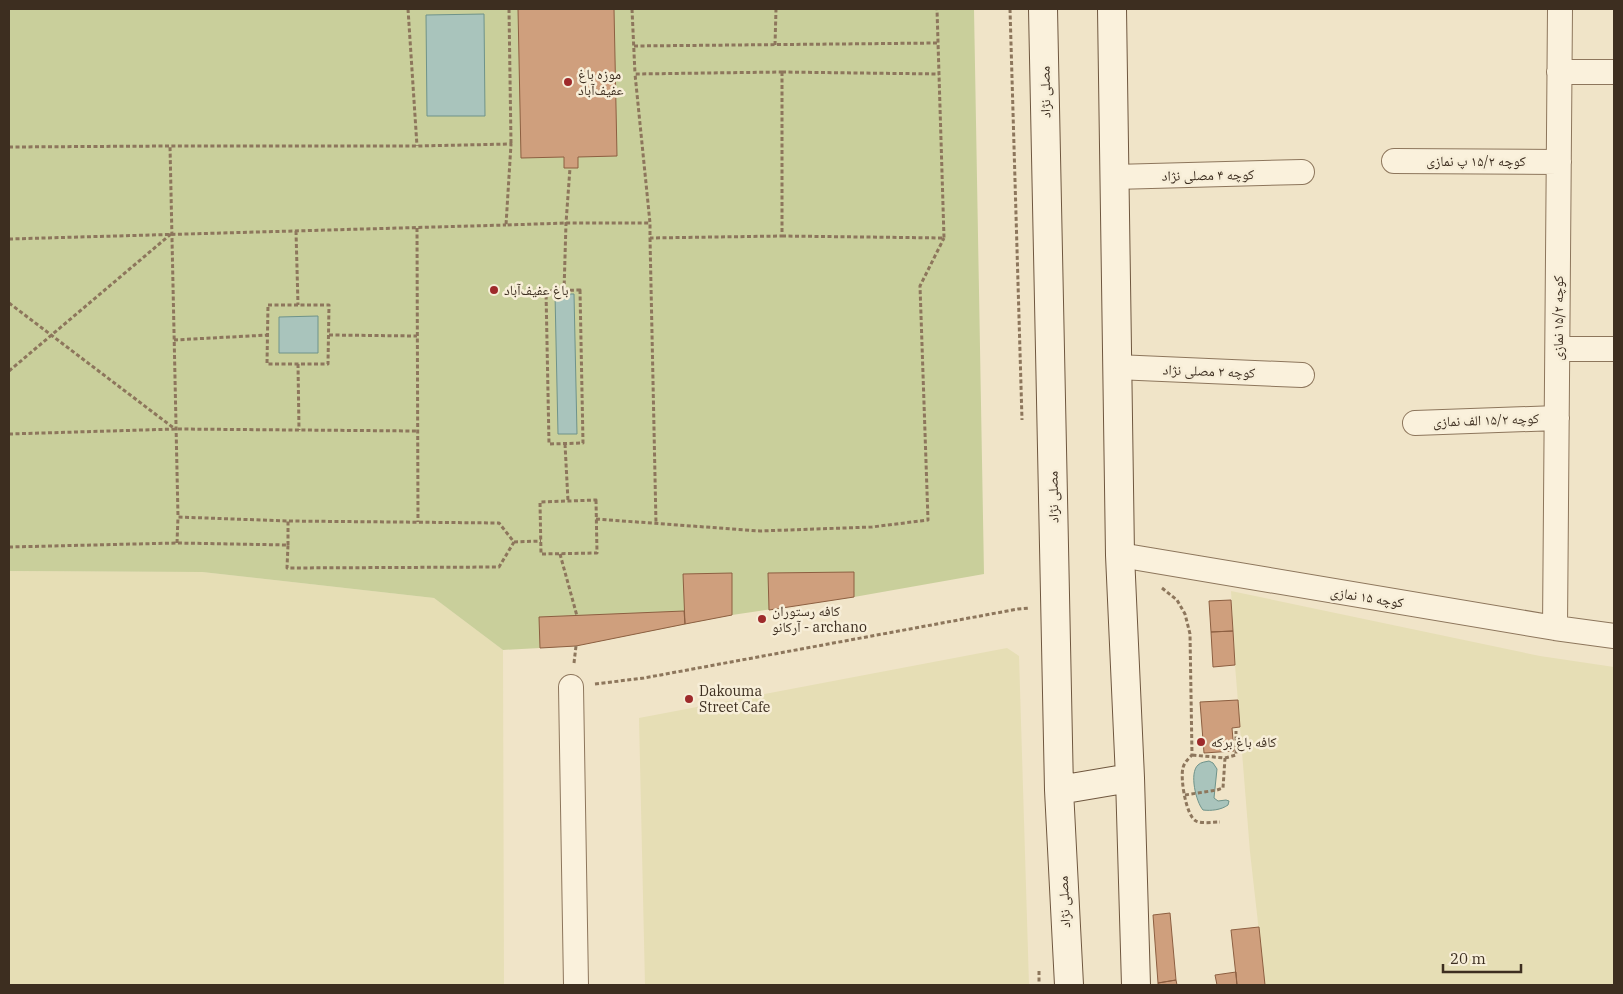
<svg xmlns="http://www.w3.org/2000/svg" width="1623" height="994" font-family="'IBM Plex Serif','Noto Naskh Arabic',serif">
<rect width="100%" height="100%" fill="#f0e4c8"/>
<path fill="#e6deb5" d="M9,571L202,572L434,598L503,650L504,985H9Z
M1231,591L1540,656L1614,667V985H1265L1250,852L1235,665Z
M1007,648L1019,656L1029,985H645L639,718Z"/>
<path fill="#c9cf9b" d="M9,9H974L984,574L854,597L732,615L576,646L503,650L434,598L202,572L9,571Z"/>
<path fill="#a9c4bc" stroke="#6f938a" d="M484,14L485,116H427L426,15Z
M555,294H574L577,434H558Z
M318,316V353H279V317Z
M1209,761L1213,763L1217,769L1214,798L1218,801L1226,800L1229,801L1228,805C1221,810 1211,811 1203,810C1196,802 1189,773 1198,765C1201,762 1205,762 1209,761Z"/>
<path fill="#cf9f7d" stroke="#8d5f41" d="M518,9H614L617,156L578,157V168H564V157L521,158Z
M854,572V597L769,610L768,573Z
M732,573V615L685,624L683,574Z
M1231,600L1233,631L1211,632L1209,601Z
M684,611L685,624L576,646L540,648L539,617Z
M1233,631L1235,665L1213,667L1211,632Z
M1238,700L1240,727L1232,728L1234,751L1204,753L1200,702Z
M1170,913L1176,980L1158,983L1153,915Z
M1259,927L1265,985H1237L1231,930Z
M1236,972L1237,985H1217L1215,975Z
M1176,980L1177,985H1158V983Z"/>
<g fill="none" stroke-linecap="round" stroke-linejoin="round">
<defs>
<path id="street" d="M1559,72H1614
M1394,161L1559,162
M1114,177L1302,172
M1558,349H1614
M1116,367L1302,375
M1415,423L1557,418
M1120,555L1555,628L1614,636
M1555,628L1560,9
M571,687L576,985"/>
<path id="secondary" d="M1043,9L1059,790L1069,985
M1112,9L1120,555L1130,778L1136,985
M1059,790L1130,778"/>
</defs>
<use href="#street" stroke="#8d765c" stroke-width="26"/>
<use href="#secondary" stroke="#6f573f" stroke-width="30"/>
<path stroke="#8d765c" stroke-width="3" stroke-dasharray="4 2.5" stroke-linecap="butt" d="M408,9L417,146
M509,9L511,144
M632,9L635,74
M1010,9L1022,420
M775,45L776,9
M634,46L938,43
M782,72V236L650,238V223L635,74Z
M782,72L939,74
M9,147L170,146
M417,228L418,522
M296,231L298,305
M782,236L944,238L937,9
M650,238L656,524
M9,239L506,225
M580,290L583,443L549,444L546,291Z
M564,291L566,223L570,168
M9,303L175,429
M268,305H329L328,364H267Z
M329,335L417,336
M174,340L268,335
M298,364L299,430
M9,371L171,234
M9,434L176,429L418,431
M565,444L568,501
M596,500L597,553L541,554L540,502Z
M596,519L760,531L872,527L928,520L920,286L944,238
M514,542L541,541
M177,543L178,517
M288,545V521
M9,547L177,543L288,545L287,568L499,567L514,542L499,523L288,521L178,517L170,146H417L511,144L506,225L566,223H650
M560,554L577,616
M1162,588L1177,600L1185,614L1190,634L1192,755C1188,759 1184,763 1183,768C1180,778 1186,816 1196,821C1202,824 1213,822 1220,822
M574,663L576,646
M595,684L644,678L1018,609L1030,608
M1225,758L1236,755V731
M1185,795L1217,790L1223,788L1225,758L1192,755
M1039,971V985"/>
<use href="#street" stroke="#faf1dc" stroke-width="24"/>
<use href="#secondary" stroke="#faf1dc" stroke-width="28"/>
</g>
<g fill="#9e2a2b" stroke="#f7eed8" stroke-width="2">
<circle cx="568" cy="82" r="5"/>
<circle cx="494" cy="290" r="5"/>
<circle cx="762" cy="619" r="5"/>
<circle cx="689" cy="699" r="5"/>
<circle cx="1201" cy="742" r="5"/>
</g>
<g text-anchor="middle" stroke-width="5" stroke-linejoin="round" paint-order="stroke">
<g font-size="14" fill="#3d2e20" stroke="#f7eed8" text-anchor="start">
<text x="578" y="79">موزه باغ<tspan x="578" dy="16">عفیف‌آباد</tspan></text>
<text x="504" y="295">باغ عفیف‌آباد</text>
<text x="772" y="616">کافه رستوران<tspan x="772" dy="16">آرکانو - archano</tspan></text>
<text x="699" y="696">Dakouma<tspan x="699" dy="16">Street Cafe</tspan></text>
<text x="1211" y="747">کافه باغ برکه</text>
</g>
<g font-size="14" fill="#3d2e20" stroke="#f7eed8">
<text transform="translate(1045 92) rotate(-91)" y="5">مصلی نژاد</text>
<text x="1476" y="166">کوچه ۱۵/۲ پ نمازی</text>
<text transform="translate(1208 175) rotate(-1)" y="5">کوچه ۴ مصلی نژاد</text>
<text transform="translate(1558 318) rotate(-90)" y="5">کوچه ۱۵/۲ نمازی</text>
<text transform="translate(1209 371) rotate(2)" y="5">کوچه ۲ مصلی نژاد</text>
<text transform="translate(1486 420) rotate(-2)" y="5">کوچه ۱۵/۲ الف نمازی</text>
<text transform="translate(1053 497) rotate(-91)" y="5">مصلی نژاد</text>
<text transform="translate(1367 597) rotate(9)" y="5">کوچه ۱۵ نمازی</text>
<text transform="translate(1064 902) rotate(-93)" y="5">مصلی نژاد</text>
</g>
</g>
<rect width="1623" height="994" fill="none" stroke="#3d2e20" stroke-width="20"/>
<path d="M1443 964v8h78v-8" fill="none" stroke="#3d2e20" stroke-width="2.5"/>
<text x="1450" y="964" font-size="15" fill="#3d2e20" stroke="#f7eed8" stroke-width="4" paint-order="stroke">20 m</text>
</svg>
